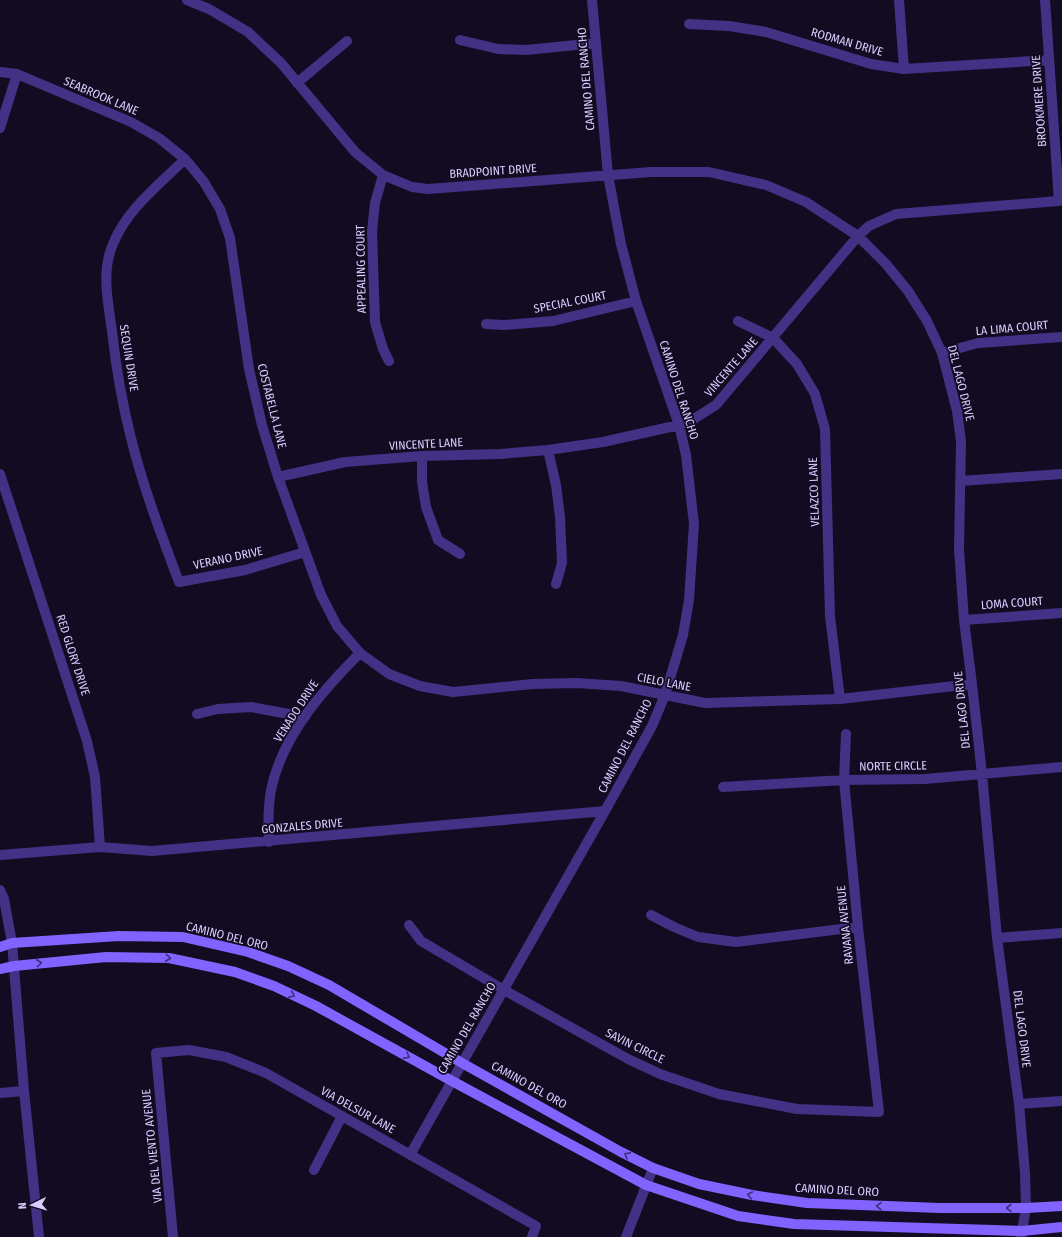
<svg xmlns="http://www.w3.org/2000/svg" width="1062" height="1237" font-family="'Fira Sans Condensed',sans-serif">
<rect width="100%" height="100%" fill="#130b22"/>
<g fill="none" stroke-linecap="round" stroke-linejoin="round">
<path stroke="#433185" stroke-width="10" d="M187,0L209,9L248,32L281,63L355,152L383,175L412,187L428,189L651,172H709L766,185L806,202L858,236L886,264L908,291L927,321L942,353L957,411L961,441L959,549L964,620L972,684L982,774L997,938L1019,1104L1025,1173L1026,1208L1021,1237
M899,0L904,69
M689,24L729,26L766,32L871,64L904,69L1049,60
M460,40L498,49L526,50L596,43
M0,72L17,74L131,122L159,138L185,159L204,182L220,209L230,238L249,369L262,425L278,477L321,595L337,626L360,653L389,674L420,686L453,692L532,684L577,683L621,686L705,703L840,699L972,684
M297,83L347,41
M0,128L17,74
M185,159C159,185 127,209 113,244C101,271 108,302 112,331C116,367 122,403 131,438C143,487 161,534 179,582L245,570L305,552
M383,175L375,203L372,231L375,322L383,349L389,361
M738,321L773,338L797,364L815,394L825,429L830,616L840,699
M486,324L504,325L553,321L636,301
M942,353L978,343L1062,337
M548,450L556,485L560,517L562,563L556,584
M422,456V482L426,507L438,540L460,554
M0,474L87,741L95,777L100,847
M278,477L345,462L422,456L500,454L548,450L603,442L679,425L692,420L716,405L858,236L869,226L896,214L1059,201L1045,0
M960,481L1062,474
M964,620L1062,613
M197,714L218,709L251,707L305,717
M723,787L844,780L925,779L1062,767
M269,842C268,824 268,807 271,790C282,736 322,691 360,653
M0,855L100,847L152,851L605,811
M0,890L4,899L12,943L24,1091L39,1237
M651,915L674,927L698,937L736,942L858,927
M409,925L421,941L504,990L628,1059L660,1074L719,1094L797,1109L879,1112L858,927L844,780L846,734
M997,938L1062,933
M0,1093L24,1091
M1019,1104L1062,1101
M410,1155L605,811L652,726L665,695L683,635L689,600L694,524L686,455L679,425L636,301L621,244L608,175L592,0
M314,1170L342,1116
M173,1237L156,1053L189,1050L226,1057L266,1073L536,1226L532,1237
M626,1237L653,1168"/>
<path stroke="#8263ff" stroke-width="10" d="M0,947L12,943L119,936L183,937L248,952L288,966L329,985L462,1063L621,1152L653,1168L699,1184L752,1195L807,1203L940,1208H1026L1062,1206
M0,969L14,966L106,957L169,958L235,972L274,986L316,1006L452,1081L646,1185L738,1216L794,1224L1022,1231L1062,1227"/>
</g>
<defs><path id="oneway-chevron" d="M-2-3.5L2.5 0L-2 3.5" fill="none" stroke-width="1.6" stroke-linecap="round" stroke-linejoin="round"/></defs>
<g stroke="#3f2e7a">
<use href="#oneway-chevron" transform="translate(168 958) rotate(6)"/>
<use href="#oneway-chevron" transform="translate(39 963) rotate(-6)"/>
<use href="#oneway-chevron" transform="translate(292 995) rotate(25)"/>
<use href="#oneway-chevron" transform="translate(407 1056) rotate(29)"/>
<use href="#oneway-chevron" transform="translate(627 1155) rotate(-152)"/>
<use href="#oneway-chevron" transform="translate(750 1195) rotate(-170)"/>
<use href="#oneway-chevron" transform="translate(879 1206) rotate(-178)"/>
<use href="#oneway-chevron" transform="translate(1009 1208) rotate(-180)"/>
</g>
<g text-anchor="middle" stroke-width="3.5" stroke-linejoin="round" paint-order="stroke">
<g font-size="12" fill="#dbccff" stroke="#130b22">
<text transform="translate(847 42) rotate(16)" y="4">RODMAN DRIVE</text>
<text transform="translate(586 79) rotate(-95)" y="4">CAMINO DEL RANCHO</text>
<text transform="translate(101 96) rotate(23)" y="4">SEABROOK LANE</text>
<text transform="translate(1039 101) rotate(-94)" y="4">BROOKMERE DRIVE</text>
<text transform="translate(493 171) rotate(-4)" y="4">BRADPOINT DRIVE</text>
<text transform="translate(361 269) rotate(-91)" y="4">APPEALING COURT</text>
<text transform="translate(570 302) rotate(-11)" y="4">SPECIAL COURT</text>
<text transform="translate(1012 328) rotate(-5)" y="4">LA LIMA COURT</text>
<text transform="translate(129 358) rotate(81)" y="4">SEQUIN DRIVE</text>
<text transform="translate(731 367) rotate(-49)" y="4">VINCENTE LANE</text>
<text transform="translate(961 383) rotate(76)" y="4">DEL LAGO DRIVE</text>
<text transform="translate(679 390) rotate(72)" y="4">CAMINO DEL RANCHO</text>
<text transform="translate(272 406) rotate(76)" y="4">COSTABELLA LANE</text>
<text transform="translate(426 444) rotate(-3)" y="4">VINCENTE LANE</text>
<text transform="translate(814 492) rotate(-92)" y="4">VELAZCO LANE</text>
<text transform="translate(228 558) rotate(-12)" y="4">VERANO DRIVE</text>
<text transform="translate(1012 603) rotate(-4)" y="4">LOMA COURT</text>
<text transform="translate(73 655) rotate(72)" y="4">RED GLORY DRIVE</text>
<text transform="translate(664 682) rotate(11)" y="4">CIELO LANE</text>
<text transform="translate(962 710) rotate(-96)" y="4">DEL LAGO DRIVE</text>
<text transform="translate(296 711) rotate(-57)" y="4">VENADO DRIVE</text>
<text transform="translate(625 746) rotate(-63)" y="4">CAMINO DEL RANCHO</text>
<text transform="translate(893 766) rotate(-1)" y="4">NORTE CIRCLE</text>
<text transform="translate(302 826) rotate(-5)" y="4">GONZALES DRIVE</text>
<text transform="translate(845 925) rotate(-96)" y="4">RAVANA AVENUE</text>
<text transform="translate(227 936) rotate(14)" y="4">CAMINO DEL ORO</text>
<text transform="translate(467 1028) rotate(-60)" y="4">CAMINO DEL RANCHO</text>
<text transform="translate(1022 1029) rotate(83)" y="4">DEL LAGO DRIVE</text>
<text transform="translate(635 1046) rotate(26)" y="4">SAVIN CIRCLE</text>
<text transform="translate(529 1085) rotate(29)" y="4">CAMINO DEL ORO</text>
<text transform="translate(358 1110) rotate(29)" y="4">VIA DELSUR LANE</text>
<text transform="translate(152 1146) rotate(-96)" y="4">VIA DEL VIENTO AVENUE</text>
<text transform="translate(837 1190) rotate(3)" y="4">CAMINO DEL ORO</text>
</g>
</g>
<g transform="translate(32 1205) rotate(265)" stroke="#130b22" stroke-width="3" paint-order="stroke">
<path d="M0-3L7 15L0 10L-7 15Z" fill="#dbccff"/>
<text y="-6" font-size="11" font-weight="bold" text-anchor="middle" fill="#dbccff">N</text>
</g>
</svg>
